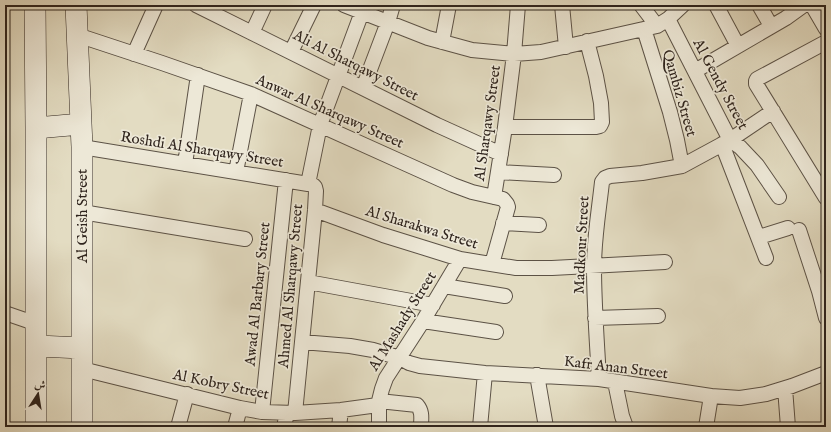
<svg xmlns="http://www.w3.org/2000/svg" width="831" height="432" font-family="'IM FELL English',Amiri,serif">
<rect width="100%" height="100%" fill="#e3dcc2"/>
<filter id="stains"><feTurbulence type="fractalNoise" baseFrequency=".005" numOctaves="4"/><feColorMatrix values="0 0 0 0 .2 0 0 0 0 .09 0 0 0 0 .02 0 0 0 .5 -.17"/></filter>
<radialGradient id="worn" r=".72"><stop offset=".6" stop-color="#630" stop-opacity="0"/><stop offset="1" stop-color="#630" stop-opacity=".3"/></radialGradient>
<g fill="none" stroke-linecap="round" stroke-linejoin="round">
<defs>
<path id="minor" d="M196,5L437,125L501,154
M344,5L428,38L472,50L514,54L541,52L657,26L668,19L683,5
M562,5L566,47
M641,5L657,26
M716,5L738,46
M759,5L771,26
M812,5L826,29
M668,19L730,140L740,147L757,165L779,197
M644,29L670,112L677,140L682,166
M252,33L265,5
M77,35L162,63L251,94L404,163L453,185L472,192L503,199L507,204L508,207L492,264
M442,42L449,5
M826,42L757,79L756,81V84L826,198
M291,52L314,5
M134,54L156,5
M695,71L786,18L804,5
M363,88L388,22L393,5
M505,127H596L600,126L602,122L601,103L596,76L587,41
M722,144L766,258
M82,147L308,184L313,185L315,187L316,191L315,210L295,413
M185,164L198,75
M236,172L251,94
M498,172L554,175
M308,184L320,125L362,12
M494,197L505,127L514,54L518,5
M315,210L383,235L460,259L516,268H552L665,262
M82,212L245,239
M503,223L539,225
M799,230L819,291L826,318
M759,237L788,228
M308,282L433,305
M444,286L505,296
M5,313L37,324
M595,318L658,316
M423,321L496,332
M302,342L350,346L373,350L400,358L409,363L420,366L485,373L599,379L711,396L740,398L766,394L792,386L826,373
M82,369L240,408L262,412L295,413L341,410L378,405
M537,375L546,427
M599,379C597,342 594,304 594,267C594,238 599,210 602,182L605,178L610,176L642,173L682,166L730,140L773,111
M615,382L622,416L626,427
M785,388L788,427
M379,401L417,405C423,412 421,419 421,427
M262,412L286,180
M178,427L187,394
M235,427L240,408
M284,427L287,413
M339,427L341,410
M379,427V401L382,389L386,378L423,321L460,259
M480,427L485,373
M706,427L711,396"/>
<path id="secondary" d="M35,5L36,128V427
M76,5L82,147V427
M36,128L81,124
M37,346L82,348"/>
</defs>
<use href="#minor" stroke="#5c5246" stroke-width="16"/>
<use href="#secondary" stroke="#2f241d" stroke-width="22"/>
<use href="#minor" stroke="#ede8d7" stroke-width="14"/>
<use href="#secondary" stroke="#ede8d7" stroke-width="21"/>
</g>
<g text-anchor="middle" stroke-width="3.5" stroke-linejoin="round" paint-order="stroke">
<g font-size="15" fill="#2f241d" stroke="#ede8d7">
<text transform="translate(356 65) rotate(27)" y="5">Ali Al Sharqawy Street</text>
<text transform="translate(721 84) rotate(62)" y="5">Al Gendy Street</text>
<text transform="translate(680 93) rotate(74)" y="5">Qambiz Street</text>
<text transform="translate(330 111) rotate(24)" y="5">Anwar Al Sharqawy Street</text>
<text transform="translate(487 123) rotate(-82)" y="5">Al Sharqawy Street</text>
<text transform="translate(202 149) rotate(9)" y="5">Roshdi Al Sharqawy Street</text>
<text transform="translate(82 216) rotate(-90)" y="5">Al Geish Street</text>
<text transform="translate(422 227) rotate(17)" y="5">Al Sharakwa Street</text>
<text transform="translate(581 245) rotate(-87)" y="5">Madkour Street</text>
<text transform="translate(290 286) rotate(-85)" y="5">Ahmed Al Sharqawy Street</text>
<text transform="translate(257 294) rotate(-84)" y="5">Awad Al Barbary Street</text>
<text transform="translate(402 321) rotate(-58)" y="5">Al Mashady Street</text>
<text transform="translate(616 367) rotate(7)" y="5">Kafr Anan Street</text>
<text transform="translate(221 384) rotate(12)" y="5">Al Kobry Street</text>
</g>
</g>
<rect width="831" height="432" fill="none" stroke="#e3dcc2" stroke-width="20"/>
<rect x="6" y="6" width="819" height="420" fill="none" stroke="#2f241d" stroke-width="2"/>
<rect x="10" y="10" width="811" height="412" fill="none" stroke="#2f241d"/>
<g transform="translate(38 394) rotate(12)" stroke="#ede8d7" stroke-width="3" paint-order="stroke">
<path d="M0-3L7 15L0 10L-7 15Z" fill="#2f241d"/>
<text y="-6" font-size="11" font-weight="bold" text-anchor="middle" fill="#2f241d">ش</text>
</g>
<rect width="100%" height="100%" filter="url(#stains)"/>
<rect width="100%" height="100%" fill="url(#worn)"/>
</svg>
